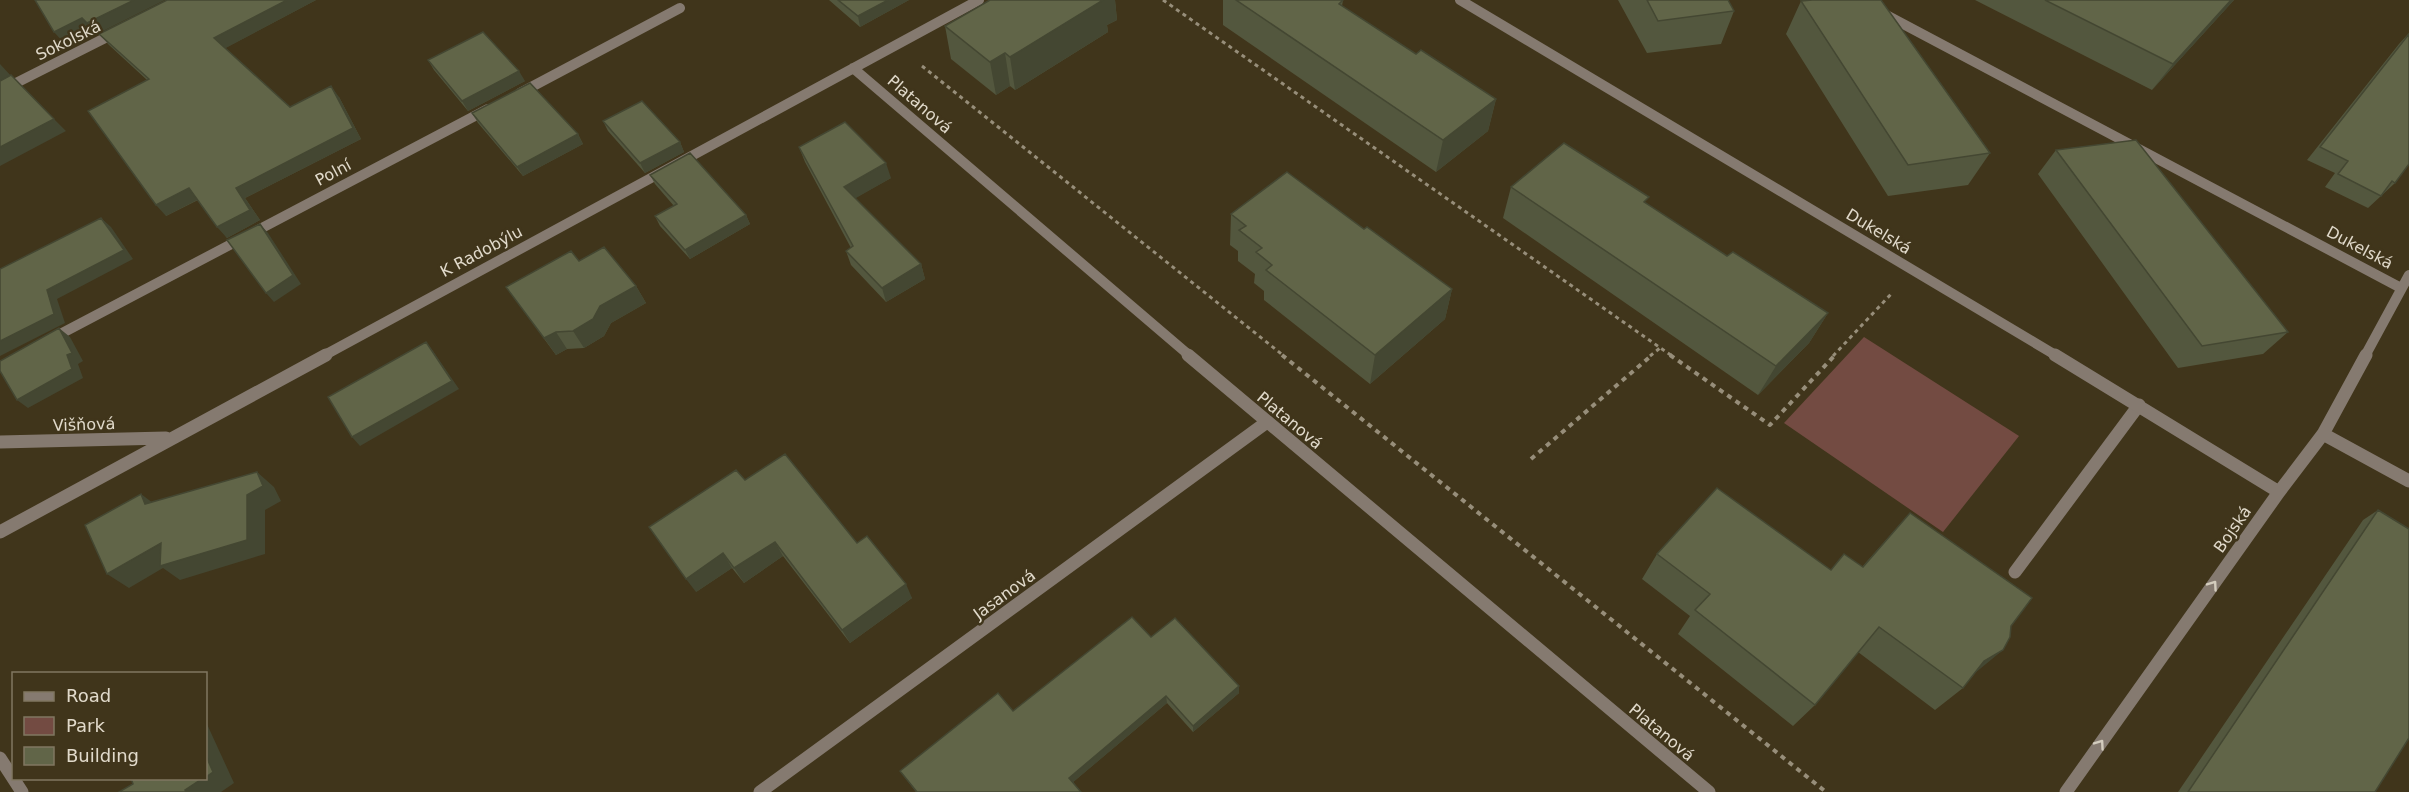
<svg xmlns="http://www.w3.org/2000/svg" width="2409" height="792" font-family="'DejaVu Sans',sans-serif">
<rect width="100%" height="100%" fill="#40351b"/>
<path fill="#734b42" d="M1864,337L2019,436L1943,532L1784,423Z"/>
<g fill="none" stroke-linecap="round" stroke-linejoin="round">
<path stroke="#978e7a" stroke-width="3" stroke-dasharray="4 4" stroke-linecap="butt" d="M1163,0L1672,356
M922,66L1284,356
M1650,356L1660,348
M1833,356L1892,293"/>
<path stroke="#978e7a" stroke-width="4" stroke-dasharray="5 5" stroke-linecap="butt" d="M1282,355L1826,792
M1670,355L1770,425L1835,355
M1531,459L1652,355"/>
<path stroke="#857a70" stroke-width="13" d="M2015,572L2139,405"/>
<path stroke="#857a70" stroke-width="10" d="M1460,0L2057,356
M1858,0L2401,288
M853,68L1190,356
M0,91L117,32
M520,93L680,8
M49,340L488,109
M323,356L979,0
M2365,356L2409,275"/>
<path stroke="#857a70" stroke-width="13" d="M1188,355L1709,792
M2055,355L2279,492
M2323,434L2409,481
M0,442L166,438
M0,532L326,355
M0,758L22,792
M760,792L1267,422
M2066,792L2279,492L2323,434L2366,355"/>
</g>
<path fill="#53573e" d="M167,0H316L225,48L290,107L339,97L361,139L245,198L260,220L227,238L198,200L166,216L147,80L109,45L99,34Z
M829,0H909L860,27Z
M990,0H1115L1117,20L1107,25L1108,32L1015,90L1010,86L996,95L951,59L945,26Z
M1223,0H1343L1342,6L1416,54L1496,99L1488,131L1436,172L1223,25Z
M1618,0H1728L1734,11L1721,44L1647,53Z
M1975,0H2234L2152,90Z
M1801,1L1990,153L1968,185L1888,196L1786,34Z
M2409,33L2395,183L2368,208L2325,187L2335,173L2307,160L2399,44Z
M428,60L525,81L468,111L434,70Z
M472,113L578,134L583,144L523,176L478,123Z
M603,121L680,142L684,152L645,173L608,131Z
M799,147L891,178L855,198L921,264L925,279L886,302L851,265L846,251L851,248L805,162Z
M2056,150L2288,332L2263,354L2178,368L2038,174Z
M650,175L746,215L750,224L690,259L660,226L655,216L674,206L655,184Z
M1511,187L1647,204L1727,256L1828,313L1809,343L1758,395L1503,218Z
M1231,214L1364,229L1452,289L1445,319L1370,384L1264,300V291L1254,283L1255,274L1238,261V251L1230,245Z
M579,261L636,286L646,303L611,323L604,336L584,348L567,349L556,355L506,287Z
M745,480L857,543L912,598L850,643L783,556L744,583L732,568L696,592Z
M2378,510L2375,792H2178L2363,520Z
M1910,513L1975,673L1963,688L1935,710L1858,652L1815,705L1793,726L1678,634L1690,616L1642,579L1657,554L1831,570L1844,554L1862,567Z
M1151,637L1239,686V693L1193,732L1167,703L1073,782L1081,792H916L900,771Z"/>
<path fill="#444732" d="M134,0H165L97,34L87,23Z
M287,0H316L222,50L214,38Z
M888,0H909L860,27L858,16Z
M1101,0H1115L1117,20L1107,25L1108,32L1015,90L1010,57Z
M2231,0H2234L2152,90L2173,64Z
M82,18L92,29L64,43L54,32Z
M1005,53L1010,86L996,95L990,62Z
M0,64L12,77L0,83Z
M519,71L525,81L468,111L462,101Z
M331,86L339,97L361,139L245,198L260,220L227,238L217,227L236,188Z
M1496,99L1488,131L1436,172L1443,140Z
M54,119L66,131L0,166V147Z
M578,134L583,144L523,176L517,167Z
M680,142L684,152L645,173L640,163Z
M886,163L891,178L849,202L844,187Z
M189,188L199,199L166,216L156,205Z
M746,215L750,224L690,259L685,250Z
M101,218L111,227L133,259L57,299L65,323L0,356V341L47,290Z
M260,224L268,233L301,284L274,302L266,293Z
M921,264L925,279L886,302L882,288Z
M636,286L646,303L611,323L604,336L584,348L573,331L600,306Z
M1452,289L1445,319L1370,384L1375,355Z
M1828,313L1809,343L1758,395L1776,366Z
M59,328L70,337L83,361L78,364L83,378L28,408L17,400L67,355Z
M556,332L567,349L556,355L544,338Z
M426,342L433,351L459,389L360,446L352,437Z
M257,472L274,487L281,501L265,510V554L180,580L163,568L129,588L107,574L247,495Z
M141,494L161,509L145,504Z
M775,542L783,556L744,583L734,568Z
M723,553L732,568L696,592L686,579Z
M906,584L912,598L850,643L842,630Z
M2003,650L1975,673L1984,661Z
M1239,686V693L1193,732V726Z
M1166,696L1167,703L1071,784L1069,778Z
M206,722L234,783L221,792H186L185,790L203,778H206Z"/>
<path fill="#616548" stroke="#444732" stroke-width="1.5" d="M35,0H134L87,23L82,18L54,32Z
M167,0H287L214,38L290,107L331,86L353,128L236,188L250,210L217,227L189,188L156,205L88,111L149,79L99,34Z
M838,0H888L858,16Z
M990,0H1103L1010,57L1005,53L990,62L945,26Z
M1236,0H1343L1339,4L1416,54L1421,50L1496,99L1443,140Z
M1647,0H1728L1734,11L1658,21Z
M1812,0H1881L1990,153L1908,165L1801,1Z
M2045,0H2231L2173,64Z
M483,32L519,71L462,101L428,60Z
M2409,34V164L2395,183L2392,181L2381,196L2338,174L2348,161L2320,147Z
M11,75L54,119L0,147V81Z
M530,83L578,134L517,167L472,113Z
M642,101L680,142L640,163L603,121Z
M845,122L886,163L844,187L921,264L882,288L846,251L853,246L799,147Z
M2136,140L2288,332L2202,346L2056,150Z
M1564,143L1649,197L1644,202L1727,256L1733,252L1828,313L1776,366L1511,187Z
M690,153L746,215L685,250L655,216L677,204L650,175Z
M1287,172L1364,229L1367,227L1452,289L1375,355L1266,270L1272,265L1256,252L1262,248L1239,230L1246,226L1231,214Z
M101,218L124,250L47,290L54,314L0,341V269Z
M260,224L293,275L266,293L227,240Z
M604,247L636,286L600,306L593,319L573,331L556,332L544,338L506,287L571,251L579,261Z
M59,328L72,353L67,355L72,369L17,400L0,371V361Z
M426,342L452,381L352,437L328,397Z
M785,454L857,543L867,536L906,584L842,630L775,542L734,568L723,553L686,579L649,527L736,470L745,480Z
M257,472L263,486L247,495V540L160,566L161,543L107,574L85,525L141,494L145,504Z
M1717,488L1831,570L1844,554L1863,567L1910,513L2032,598L2011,626L2010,637L2003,650L1984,661L1963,688L1879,627L1815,705L1695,610L1710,594L1657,554Z
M2378,510L2409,529V738L2375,792H2188Z
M1132,617L1151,637L1175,618L1239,686L1193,726L1166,696L1069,778L1081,792H917L900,771L998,693L1013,711Z
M206,756L213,772L206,777Z
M131,778H203L185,790L186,792H119L133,784Z"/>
<defs><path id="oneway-chevron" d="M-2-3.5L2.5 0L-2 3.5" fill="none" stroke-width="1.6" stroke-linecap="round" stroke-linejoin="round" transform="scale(1.5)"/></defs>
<g stroke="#d3ccbd">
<use href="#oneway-chevron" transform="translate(2213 585) rotate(-55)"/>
<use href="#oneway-chevron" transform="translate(2100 744) rotate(-55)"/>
</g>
<g text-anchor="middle" stroke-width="5" stroke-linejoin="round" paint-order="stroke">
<g font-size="16" fill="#e1dacb" stroke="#40351b">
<text transform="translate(68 40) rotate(-26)" y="6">Sokolská</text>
<text transform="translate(920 104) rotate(41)" y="6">Platanová</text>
<text transform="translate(333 172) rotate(-28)" y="6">Polní</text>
<text transform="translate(1879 231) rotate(31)" y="6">Dukelská</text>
<text transform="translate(2360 247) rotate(28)" y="6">Dukelská</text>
<text transform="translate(481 251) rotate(-28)" y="6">K Radobýlu</text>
<text transform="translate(1290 420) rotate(40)" y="6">Platanová</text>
<text transform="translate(84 424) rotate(-2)" y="6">Višňová</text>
<text transform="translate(2232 529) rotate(-55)" y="6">Bojská</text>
<text transform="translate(1004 594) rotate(-36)" y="6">Jasanová</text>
<text transform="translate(1662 732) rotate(40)" y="6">Platanová</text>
</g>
</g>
<rect x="12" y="672" width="195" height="108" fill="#40351b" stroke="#807761" stroke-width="1.5"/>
<rect x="24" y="692" width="30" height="9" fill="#857a70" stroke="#807761" stroke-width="1.5"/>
<text x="66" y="702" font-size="18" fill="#e1dacb">Road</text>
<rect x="24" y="717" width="30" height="18" fill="#734b42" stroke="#807761" stroke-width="1.5"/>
<text x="66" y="732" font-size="18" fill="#e1dacb">Park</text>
<rect x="24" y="747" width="30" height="18" fill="#616548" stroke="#807761" stroke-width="1.5"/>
<text x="66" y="762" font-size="18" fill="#e1dacb">Building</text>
</svg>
